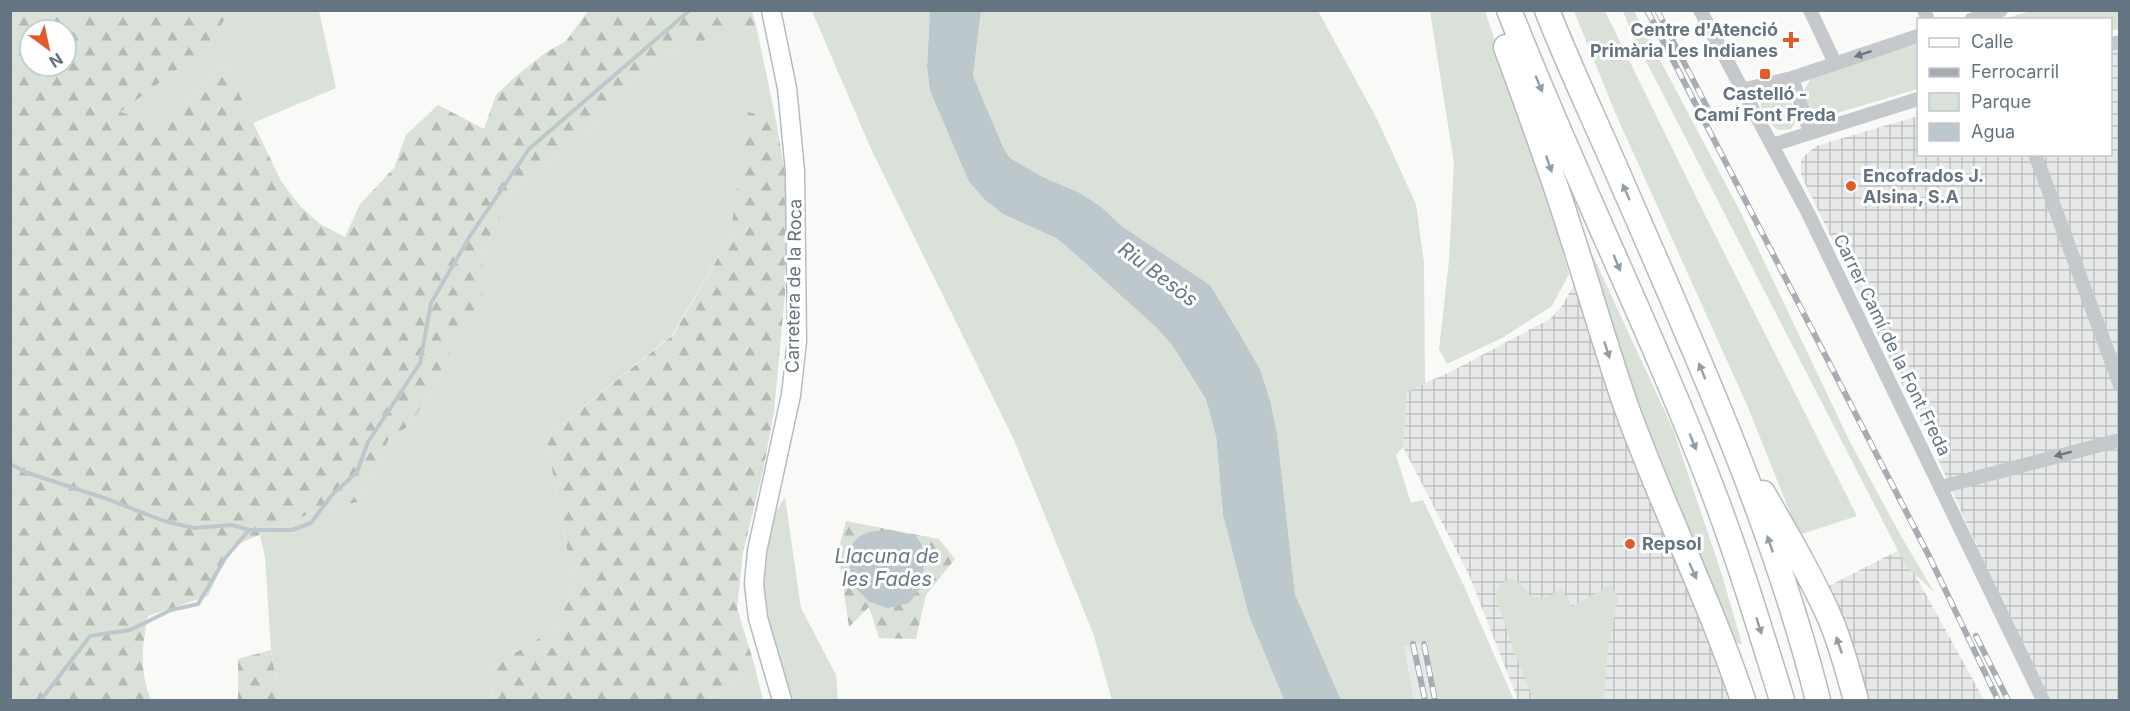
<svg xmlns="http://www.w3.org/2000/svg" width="2130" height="711" font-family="Inter,sans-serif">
<defs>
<pattern id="industrial-grid" width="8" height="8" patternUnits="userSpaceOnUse" patternTransform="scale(1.5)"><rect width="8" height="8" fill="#e7e8e8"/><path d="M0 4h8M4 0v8" fill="none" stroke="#bfc1c1"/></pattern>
<pattern id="forest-firs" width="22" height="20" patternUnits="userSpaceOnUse" patternTransform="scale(1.5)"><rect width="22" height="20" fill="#dae1d8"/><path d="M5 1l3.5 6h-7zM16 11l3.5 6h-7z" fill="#b4bbb5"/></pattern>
</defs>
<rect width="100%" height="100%" fill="#f9f9f7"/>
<path fill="#e7e8e8" d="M1427,641L1438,700H1414L1404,646Z"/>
<path fill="url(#industrial-grid)" d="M2119,47V700H2046L1937,457L1801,175V159L1816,146L1918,116V154H2110L2111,50Z
M1591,278L1600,313L1749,700H1518L1469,575L1403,447L1407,391L1450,372L1550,319L1562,306L1573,286Z
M1901,549L1984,700H1850L1811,595Z"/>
<path fill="#dae1d8" d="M2034,10L2119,11V29L2111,31L2110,20L2003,19Z
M237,11H319L336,88L253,123L225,64L160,124L119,112L210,45L226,17Z
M812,11H930L927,67L930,91L969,182L985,200L1003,214L1056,238L1065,245L1158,329L1174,348L1206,401L1216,436L1223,515L1249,616L1284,700H1112L1093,633L1014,440L871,149Z
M981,11H1318L1377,119L1416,204L1424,263L1425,384L1407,392L1403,447L1396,455L1411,503L1423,500L1464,586L1514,700H1438L1427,641L1404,646L1414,700H1341L1295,594L1277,433L1270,400L1260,369L1238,331L1210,285L1123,227L1100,206L1080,193L1041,176L1010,158L1004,149L973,76Z
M1430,11H1485L1546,191L1569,274L1552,306L1502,338L1447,364L1439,349L1449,260L1454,163Z
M1574,11H1605L1699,203L1857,516L1799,535L1747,405L1614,110Z
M1623,11H1634L1740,211L1850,442L1901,536L1934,592L1906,566L1631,32Z
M756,25L776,120L748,113L730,237L672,335L546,437L574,587L556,628L487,670L494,700H279L271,650L265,557L260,535L321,509L358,502L389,439L410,425L444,369L457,332L482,303V256L511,192L592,128L650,58Z
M1918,44V89L1827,116L1809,107L1804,91L1812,76Z
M1786,86L1797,120L1791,129L1778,130C1766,122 1759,106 1759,92Z
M1587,243L1673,429L1722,575L1742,644L1732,643L1652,451Z
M785,497L801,608L836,675L838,700H793L771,631L763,590L771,520Z
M1511,579L1519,582L1531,596L1545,598L1562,589L1572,607L1611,584L1618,598L1608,649L1604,700H1534L1517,660L1496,598C1496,587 1501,582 1511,579Z
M755,667L763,700H707Z"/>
<path fill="url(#forest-firs)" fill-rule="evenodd" d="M10,11H237L226,17L210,45L120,112L160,124L225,64L281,181L300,206L320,224L345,237L360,204L394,168L406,135L438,105L484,129L496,95L516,76L545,53L566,41L588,11H752L756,25L650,58L592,128L511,192L482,256V303L457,332L444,369L410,425L389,439L358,502L321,509L231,547L208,596L148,616C142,648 139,669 151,700H11ZM30,30H66V66H30Z
M748,112L776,120L786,179L785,293L774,412L763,471L743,552L737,608L755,667L707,700H494L487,670L556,628L574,587L546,437L673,335L730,237Z
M846,521L939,539L955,559L926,595L916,639L879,638L869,607L849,627L838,551Z
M271,650L279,700H238V659Z"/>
<path fill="#bdc8cc" d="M930,11H981L973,76L1004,149L1010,158L1041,176L1080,193L1100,206L1123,227L1210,285L1238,331L1260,369L1270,400L1277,433L1295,594L1341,700H1284L1249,616L1223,515L1216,436L1206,400L1174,348L1158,329L1065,245L1056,238L1003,214L985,200L969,182L930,91L927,67Z
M890,530L916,536L921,543L925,556L922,582L919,590L909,603L888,608L869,602L855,587L846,555C859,531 865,532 890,530Z"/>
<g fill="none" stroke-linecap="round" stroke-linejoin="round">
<path stroke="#bdc8cc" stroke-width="4" d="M10,464L28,473L110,500L164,521L194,528L232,525L249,530
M41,700L90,636L130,630L171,610L198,604L226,557L249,530H292L311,523L332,495L357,472L368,442L420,363L431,303L470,236L529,149L690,10"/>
<defs>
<path id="secondary" d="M771,10L787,88L795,171L797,341L791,395L757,551L754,584L758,618L782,700"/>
<path id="highway" d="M1509,10C1572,171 1649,325 1711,486C1738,556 1760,629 1782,700
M1547,10C1568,64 1593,116 1616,169C1691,342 1772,517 1818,700
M1506,47C1528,107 1550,166 1569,227C1589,288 1606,349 1627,409C1663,508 1710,601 1743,700
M1763,493C1786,533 1810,574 1829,616C1841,643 1848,672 1856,700"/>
</defs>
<use href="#secondary" stroke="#b7bcc1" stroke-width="21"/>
<use href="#highway" stroke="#b8bbbe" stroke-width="27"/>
<path stroke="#c5c9cc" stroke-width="14" d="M1700,10L1808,213L2043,700
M1810,10L1835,63
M1924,10L1928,20
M1971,20L2001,10
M2110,44L2120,42
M1792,78L1810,132
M1741,90L1792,78L1918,36
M1772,145L1918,99
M2035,154L2120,385
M1941,487L2120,440"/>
<use href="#secondary" stroke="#fff" stroke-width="18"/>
<use href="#highway" stroke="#fff" stroke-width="24"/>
<defs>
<path id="rail" d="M1647,10L1930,558L1998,700
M1657,10L1708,109
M1976,636L2008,700
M1413,644L1425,700
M1424,644L1435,700"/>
</defs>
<use href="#rail" stroke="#a7adb3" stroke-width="6"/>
<use href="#rail" stroke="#fff" stroke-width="4" stroke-dasharray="11" stroke-linecap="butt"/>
</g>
<defs><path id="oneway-solid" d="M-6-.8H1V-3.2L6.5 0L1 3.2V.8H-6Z" transform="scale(1.5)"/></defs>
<g fill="#697885">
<use href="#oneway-solid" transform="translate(1863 54) rotate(162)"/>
<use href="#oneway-solid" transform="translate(2063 454) rotate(165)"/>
</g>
<g fill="#929ea7">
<use href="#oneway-solid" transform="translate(1539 84) rotate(67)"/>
<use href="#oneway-solid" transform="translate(1549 164) rotate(71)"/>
<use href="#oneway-solid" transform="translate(1626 192) rotate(-114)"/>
<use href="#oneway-solid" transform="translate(1617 263) rotate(67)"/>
<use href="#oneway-solid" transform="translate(1607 350) rotate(72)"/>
<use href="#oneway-solid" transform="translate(1702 371) rotate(-112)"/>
<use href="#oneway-solid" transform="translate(1693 442) rotate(68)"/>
<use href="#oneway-solid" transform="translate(1770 544) rotate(-109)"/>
<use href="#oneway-solid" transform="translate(1693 571) rotate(66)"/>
<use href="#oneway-solid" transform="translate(1759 626) rotate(73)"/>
<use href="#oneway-solid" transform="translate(1839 645) rotate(-109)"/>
</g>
<g fill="#e35b2c" stroke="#fff" stroke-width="2">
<path d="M1788 31h6v6h6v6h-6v6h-6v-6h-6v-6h6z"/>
<rect x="1759" y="68" width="12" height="12" rx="3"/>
<circle cx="1851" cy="186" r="6"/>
<circle cx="1630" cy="544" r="6"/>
</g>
<g text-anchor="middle" stroke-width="6" stroke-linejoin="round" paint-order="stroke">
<g font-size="18" font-weight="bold" fill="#647481" stroke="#fff" text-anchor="start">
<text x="1778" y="36" text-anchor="end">Centre d'Atenció<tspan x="1778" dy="21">Primària Les Indianes</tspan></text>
<text x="1765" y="100" text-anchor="middle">Castelló -<tspan x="1765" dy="21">Camí Font Freda</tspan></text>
<text x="1863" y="182">Encofrados J.<tspan x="1863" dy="21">Alsina, S.A</tspan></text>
<text x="1642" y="550">Repsol</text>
</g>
<g font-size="18" fill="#647481" stroke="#fff">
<text transform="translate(794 286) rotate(-89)" y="6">Carretera de la Roca</text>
<text transform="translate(1892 345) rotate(64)" y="6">Carrer Camí de la Font Freda</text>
</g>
<g font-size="20" font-style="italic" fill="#647a83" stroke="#fff">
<text transform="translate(1158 274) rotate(37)" y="7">Riu Besòs</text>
<text x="887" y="563">Llacuna de<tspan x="887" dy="23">les Fades</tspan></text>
</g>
</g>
<rect width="2130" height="711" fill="none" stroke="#647481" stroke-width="24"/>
<rect x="1917" y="18" width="195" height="138" fill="#ffffff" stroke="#c1c7cd" stroke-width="1.5"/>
<rect x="1929" y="38" width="30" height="9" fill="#ffffff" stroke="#c1c7cd" stroke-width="1.5"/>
<text x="1971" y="48" font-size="18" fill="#647481">Calle</text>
<rect x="1929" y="68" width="30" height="9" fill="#a7adb3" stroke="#c1c7cd" stroke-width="1.5"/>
<text x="1971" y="78" font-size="18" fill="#647481">Ferrocarril</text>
<rect x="1929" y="93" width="30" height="18" fill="#dae1d8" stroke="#c1c7cd" stroke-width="1.5"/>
<text x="1971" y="108" font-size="18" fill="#647481">Parque</text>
<rect x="1929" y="123" width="30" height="18" fill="#bdc8cc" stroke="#c1c7cd" stroke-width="1.5"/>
<text x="1971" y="138" font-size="18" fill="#647481">Agua</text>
<g transform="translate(48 48) rotate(147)"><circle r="28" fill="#ffffff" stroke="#c1c7cd" stroke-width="1.5"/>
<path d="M0-4.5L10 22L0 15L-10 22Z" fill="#e35b2c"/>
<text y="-9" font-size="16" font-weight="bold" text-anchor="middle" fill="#647481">N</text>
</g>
</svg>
